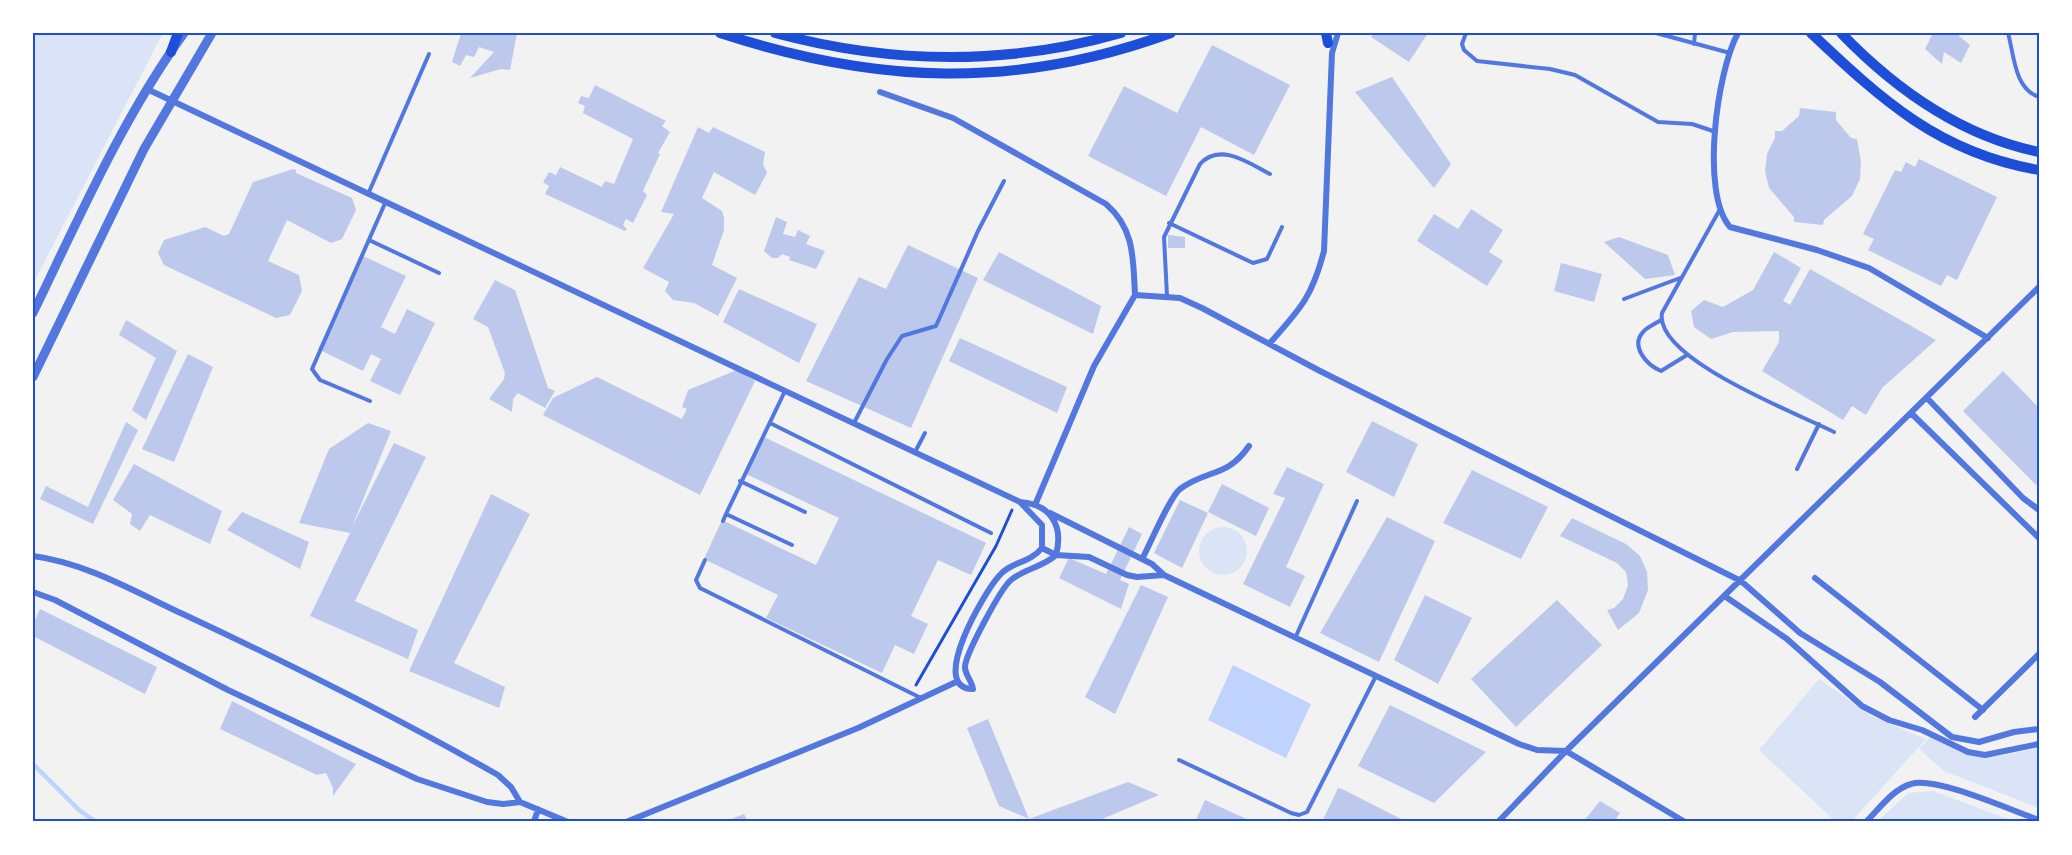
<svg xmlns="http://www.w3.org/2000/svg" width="2072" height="855" font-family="Quicksand,sans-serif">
<rect width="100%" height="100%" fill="#f2f2f2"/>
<path fill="#dbe4f7" d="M33,33H163L33,284Z
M1199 551a24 24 0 1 1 48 0a24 24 0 1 1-48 0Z
M1819,679L1872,716L1926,739L1851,822H1836L1759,750Z
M1930,737C1980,763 1985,759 2039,748V808L1944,771L1919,749Z
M1933,791L2016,822H1877L1908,793Z"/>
<path fill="#bfd3fe" d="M1233,665L1311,704L1286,758L1208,720Z"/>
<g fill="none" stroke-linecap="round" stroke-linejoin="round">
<path stroke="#bfd3fe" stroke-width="4.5" d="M33,764L79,810L96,822"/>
</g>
<path fill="#bdc9ec" d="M461,33H517L510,70L501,69L470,78L494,52L479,47L474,57L466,55L460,66L452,62Z
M1374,33H1428L1409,62L1371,37Z
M1933,33H1960L1959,36L1970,45L1961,63L1944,52L1942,64L1925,49Z
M1212,45L1290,85L1254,155L1201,127L1166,196L1088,156L1124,86L1177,113Z
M1392,77L1451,164L1434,188L1355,92Z
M595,85L666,121L662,126L670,132L658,153L660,154L643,191L647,195L633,223L626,219L623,225L627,229L625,231L545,194L549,186L543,182L549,172L556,175L560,167L602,187L605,181L614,184L633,139L583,113L585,106L578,103L581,96L589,98Z
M1800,108L1836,112V120L1851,138L1857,139L1861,162L1860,179L1852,196L1824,220L1823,225L1794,222V217L1769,188L1765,171L1767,154L1775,138V131H1782L1799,116Z
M698,127L709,133L713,127L765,152L763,164L767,173L755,195L714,172L702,198L722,211L724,218V230L712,265L737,278L718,316L694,303L673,300L665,291L669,282L643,268L674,214L661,212Z
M1919,159L1997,197L1957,280L1947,275L1941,286L1868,250L1874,239L1863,234L1895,170L1901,172L1906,162L1915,167Z
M293,169L296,170V173L352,198L356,210L342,239L331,243L287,220L268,261L299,275L302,291L290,315L276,318L164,265L158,253L164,240L205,227L224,236L229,234L253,182Z
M1471,209L1503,230L1489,252L1503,261L1487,286L1417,241L1434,214L1458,229Z
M776,217L787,222L783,234L795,237L798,230L810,236L806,244L825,251L816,269L789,260L790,257L782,254L778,258H772L764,251Z
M1168,235L1185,237V248H1168Z
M1619,237L1668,255L1675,275L1645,279L1604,242Z
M908,245L978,278L911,428L806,381L859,277L886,289Z
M999,252L1101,306L1093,334L983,280Z
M1774,252L1801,268L1783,301L1790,305L1810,269L1936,340L1882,388L1866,415L1852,406L1843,420L1762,371L1779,342V331L1733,332L1711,339L1694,327L1691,311L1704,300L1723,307L1753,290Z
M363,256L406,276L381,327L395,334L407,309L435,323L400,395L370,381L381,359L371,354L363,371L318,349Z
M1561,263L1602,274L1594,302L1554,291Z
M495,280L515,290L548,388L555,391L545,408L518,393L513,399L512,412L489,399L504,379L505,373L488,327L473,319Z
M739,289L817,324L799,363L723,322Z
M126,320L177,351L146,420L132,410L156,358L119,335Z
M960,338L1067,387L1057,413L949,361Z
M188,354L213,367L174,462L142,449Z
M737,370L755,381L700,495L543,415L553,398L597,377L682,419L687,409L682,407L688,390Z
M2003,371L2039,408V482L2036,485L1963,411Z
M1372,421L1418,444L1394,497L1346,472Z
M126,422L138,430L93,524L40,499L46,486L88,507Z
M368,423L391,431L352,527L394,443L426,457L355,601L418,630L408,659L310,616L350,533L299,523L329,449Z
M764,437L986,543L971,575L938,560L911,616L928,624L914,654L895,645L882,673L766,618L778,595L704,559L722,520L816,565L839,518L746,474Z
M134,464L222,511L210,544L150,515L140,531L130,524L132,514L113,500Z
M1287,467L1324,484L1286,567L1305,576L1290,607L1243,584L1285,498L1273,494Z
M1472,470L1548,507L1521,559L1443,523Z
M1222,484L1269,508L1256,536L1208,512Z
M491,494L530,514L454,663L505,687L499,708L409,671Z
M1180,500L1208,513L1182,568L1154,553Z
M242,512L309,542L300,569L227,530Z
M1387,517L1435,541L1379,662L1320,633Z
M1572,518L1626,544L1640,556L1647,572L1648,590L1639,613L1618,630L1607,610L1614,608L1623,599L1628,585L1626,572L1617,563L1560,536Z
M1129,527L1142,534L1120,580L1129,584L1121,609L1059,578L1069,558L1106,574Z
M1141,585L1168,597L1115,714L1085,697Z
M1425,595L1472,618L1438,684L1394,660Z
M1557,600L1602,645L1516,727L1471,679Z
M40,609L157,667L145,694L33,636V625Z
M232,701L356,764L333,796V788L326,773L317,775L220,729Z
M1390,705L1486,752L1434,803L1358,766Z
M988,719L1029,819L999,806L967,728Z
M1128,782L1159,795L1095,822H1036L1029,819Z
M1338,788L1344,790L1407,822H1322Z
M1205,800L1253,822H1195Z
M1600,801L1620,813L1614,822H1583Z
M744,814L748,822H723Z"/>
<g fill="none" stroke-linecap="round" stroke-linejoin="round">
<path stroke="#1d4ed8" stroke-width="3" d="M916,685L996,546L1012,510"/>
<path stroke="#5277de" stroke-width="4" d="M1466,33L1462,44L1464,50L1477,61L1550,69L1575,75L1658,122L1692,124L1716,132
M1656,33L1730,53
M2008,33C2014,54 2014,89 2039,97
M1694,44L1695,33
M369,192L429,54
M1719,211L1662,313C1654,359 1799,414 1834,432
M1169,223L1253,263L1267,259L1282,227
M369,240L439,273
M1167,296L1164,237L1200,164C1220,142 1249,163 1270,174
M1624,299L1680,278
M1661,320C1655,324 1648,327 1644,331C1629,346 1647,365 1661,371L1687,355
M785,391L726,514L792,545
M370,401L320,380L312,369L386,201
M770,423L991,533
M854,423L887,359L902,336L936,326L978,231L1004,181
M915,452L925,433
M1797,469L1819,424
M740,481L805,512
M723,521L726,514
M705,560L696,580L700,588L921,698
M1296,636L1357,501
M1179,760L1291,813L1299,815L1307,812L1376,676"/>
<path stroke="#5277de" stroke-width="6" d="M1738,33C1717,71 1700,193 1730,227L1817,250L1869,268L1988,338
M147,89L1020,502L1042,525V548C1030,563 1010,562 999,576C985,591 927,689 973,689C972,681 965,675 965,667C965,655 1001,588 1011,580C1024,569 1043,567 1056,555C1064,525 1050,504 1020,502
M880,92L953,118L1106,204C1135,229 1133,259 1135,295
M1135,295L1180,298L1202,308L1320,371L1741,581L1800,633L1880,682L1952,737L1979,742L2014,732L2039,729
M1270,343C1301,308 1312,297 1324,251L1332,53L1338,33
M1927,398L2023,498L2039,510
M1912,414L2039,538
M1035,505L1094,366L1135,295
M1050,513L1152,564L1164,575L1519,744L1537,750L1566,751L1685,822
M1042,548L1056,555L1089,557L1127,575L1137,577L1164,575
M33,556C87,563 137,593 185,615C292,665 396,717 498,775L511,787L520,802
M1142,559C1150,545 1169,498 1180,489C1207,469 1227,478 1249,446
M1815,578L1983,710
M33,592L55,600L228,690L417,779L487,802L503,804L520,802L568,822
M1726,597L1787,639L1862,706L1889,720L1922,730L1968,752L1985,755L2039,744
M1975,717L2039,654
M534,822L538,809
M626,822L858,728L956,682
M1498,822L1566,751L2039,287
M1866,822C1879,809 1893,789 1911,784C1936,776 2012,811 2039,820"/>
<path stroke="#5277de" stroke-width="9" d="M33,313C79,218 122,119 184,33
M33,377L144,149L212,33"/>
<path stroke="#1d4ed8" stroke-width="10" d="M720,33C876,84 1015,90 1171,33
M775,33C890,64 1006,66 1121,33
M1326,33L1328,43
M1811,33C1882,100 1939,153 2039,170
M1841,33C1895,89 1961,136 2039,152
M171,52L178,33"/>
</g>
<rect width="2072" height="855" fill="none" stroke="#ffffff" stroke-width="69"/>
<rect x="34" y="34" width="2004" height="786" fill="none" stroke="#1d4ed8" stroke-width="2"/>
</svg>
